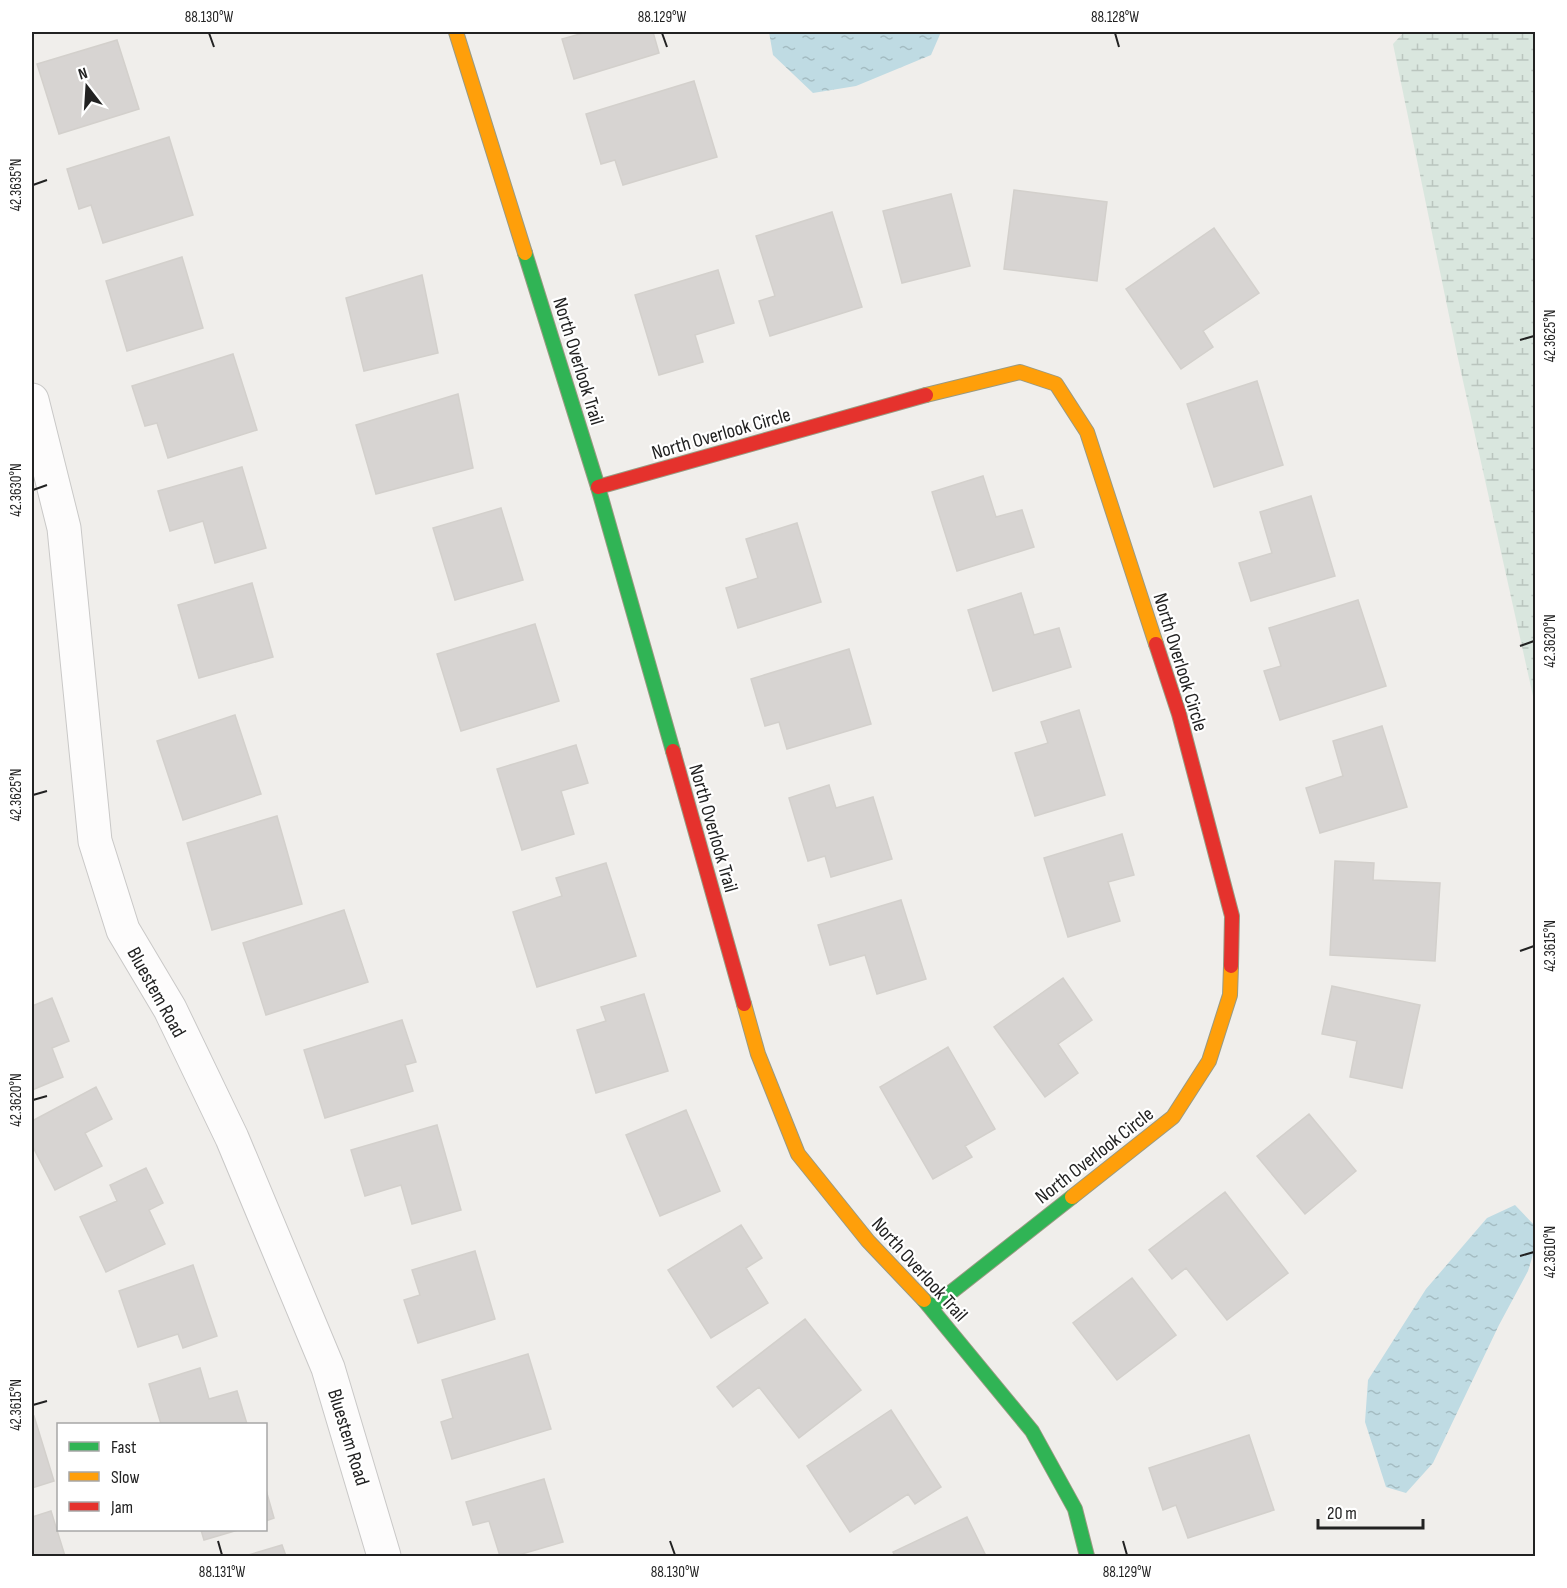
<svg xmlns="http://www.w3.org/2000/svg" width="1567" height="1588" font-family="'Sofia Sans Condensed',sans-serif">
<defs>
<pattern id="wetland-marsh" width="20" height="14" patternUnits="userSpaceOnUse" patternTransform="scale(1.5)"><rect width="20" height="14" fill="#d9e6de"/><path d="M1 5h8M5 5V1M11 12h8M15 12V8" fill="none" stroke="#bac5be"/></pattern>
<pattern id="water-ripples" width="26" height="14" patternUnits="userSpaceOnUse" patternTransform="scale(1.5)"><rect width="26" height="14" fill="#bfdbe3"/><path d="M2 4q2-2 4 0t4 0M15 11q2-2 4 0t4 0" fill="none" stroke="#a4bcc2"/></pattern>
</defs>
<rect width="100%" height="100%" fill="#f0eeeb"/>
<path fill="url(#wetland-marsh)" d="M1404,32H1535V705L1457,354L1393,44Z"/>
<path fill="url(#water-ripples)" d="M769,32H941L931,55L856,86L813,93L773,55Z
M1515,1205L1535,1226V1248L1528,1271L1499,1325L1433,1463L1406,1493L1386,1487L1365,1422L1368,1380L1426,1289L1487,1218Z"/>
<path fill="#d7d4d2" stroke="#d3d0cc" stroke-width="1.5" d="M587,32H653L659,53L574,79L562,39Z
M117,40L139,109L59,134L37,64Z
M694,81L717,157L623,185L615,160L601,164L586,114Z
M169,137L193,215L103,243L91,205L79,209L67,169Z
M1014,190L1107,202L1097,281L1004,269Z
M951,194L970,266L902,283L883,211Z
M832,212L862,307L770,336L759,301L775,296L756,236Z
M1214,228L1259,293L1203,331L1213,347L1181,369L1126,289Z
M182,257L203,328L127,351L106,281Z
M718,270L734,323L695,335L703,362L659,375L635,295Z
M422,275L438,353L364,371L346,298Z
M233,354L257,430L168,458L157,423L145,426L132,386Z
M1257,381L1283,465L1214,487L1187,404Z
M458,394L473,468L376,494L356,425Z
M242,467L266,548L215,563L203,521L170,531L158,491Z
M983,476L996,517L1022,510L1034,547L957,571L932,492Z
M1311,496L1335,576L1251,601L1239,563L1272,553L1260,512Z
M501,508L523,580L455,600L433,528Z
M797,523L821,602L738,628L726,588L758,578L746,539Z
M252,583L273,657L199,678L178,605Z
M1021,593L1034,635L1059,628L1071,667L993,691L968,610Z
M1358,600L1386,686L1280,720L1264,671L1281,666L1269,628Z
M535,624L559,701L461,731L437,654Z
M849,649L871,724L787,749L779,722L765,726L751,679Z
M1079,710L1105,795L1035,816L1015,753L1048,743L1041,722Z
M235,715L261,794L183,820L157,741Z
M1382,726L1407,807L1320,833L1306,788L1343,776L1333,741Z
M576,745L588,783L561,791L574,834L522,850L497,769Z
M829,785L836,808L873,797L892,859L831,877L825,856L808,861L789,798Z
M277,816L302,904L212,930L187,843Z
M1122,834L1134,875L1108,882L1120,921L1068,937L1044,858Z
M1335,861L1374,863L1373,880L1440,883L1435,961L1330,955Z
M606,863L636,956L537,987L513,912L562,896L556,878Z
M901,900L926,979L877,994L865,955L830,965L818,925Z
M344,910L368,982L266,1015L243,943Z
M1063,978L1092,1020L1058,1044L1078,1073L1045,1097L994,1027Z
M1332,986L1420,1005L1402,1088L1350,1077L1357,1041L1322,1034Z
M644,994L668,1071L596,1093L577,1030L606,1021L601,1007Z
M52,998L69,1041L52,1048L63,1077L32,1090V1006Z
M402,1020L416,1062L405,1065L413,1091L325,1118L304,1050Z
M948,1047L995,1129L965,1146L972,1157L933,1179L880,1087Z
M96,1087L112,1119L85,1133L102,1166L55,1190L32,1145V1121Z
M686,1110L720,1191L660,1216L626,1135Z
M1309,1114L1356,1171L1305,1214L1257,1156Z
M437,1125L461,1210L412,1224L401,1185L365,1196L351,1150Z
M146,1168L163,1203L149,1210L165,1244L106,1272L80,1217L117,1201L110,1185Z
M1225,1192L1288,1273L1227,1320L1186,1268L1172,1279L1149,1250Z
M741,1225L762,1258L746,1268L768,1303L711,1338L668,1270Z
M475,1251L495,1319L418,1343L404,1300L420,1295L412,1270Z
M193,1265L217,1336L183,1348L178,1334L138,1347L119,1291Z
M1132,1278L1176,1335L1117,1380L1073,1323Z
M805,1319L861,1390L799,1438L759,1387L733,1407L717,1387Z
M528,1354L551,1429L452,1459L441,1422L453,1418L442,1380Z
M200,1368L209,1399L237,1391L247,1424H161L149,1384Z
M891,1410L941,1487L915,1504L908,1494L850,1532L807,1466Z
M34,1416L54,1481L32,1488V1417Z
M1249,1435L1274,1510L1188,1538L1176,1505L1163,1510L1149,1468Z
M544,1479L563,1542L515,1556H500L489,1521L473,1525L466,1502Z
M266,1490L274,1518L266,1521Z
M51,1511L65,1556H32V1517Z
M967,1517L986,1556H895L893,1552Z
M201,1530H238L204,1540Z
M282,1545L286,1556H245Z"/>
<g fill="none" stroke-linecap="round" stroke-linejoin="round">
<defs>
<path id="street" d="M32,400L64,528L95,841L123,930L170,1009L232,1138L328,1368L384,1556"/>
<path id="fast" d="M525,253L598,487L673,751
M924,1300L1032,1431L1075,1509L1087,1556
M931,1308L1072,1197"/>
<path id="slow" d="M456,32L525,253
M926,395L1020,372L1056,384L1087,432L1156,644
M744,1004L758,1054L798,1154L868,1241L924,1300
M1072,1197L1173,1117L1209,1061L1230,995L1231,966"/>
<path id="jam" d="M598,487L926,395
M1156,644L1179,714L1232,916L1231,966
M673,751L744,1004"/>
</defs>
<use href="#street" stroke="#c9c8c7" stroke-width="35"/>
<use href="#fast" stroke="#999a82" stroke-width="16"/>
<use href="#slow" stroke="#999a82" stroke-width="16"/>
<use href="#jam" stroke="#999a82" stroke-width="16"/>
<use href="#street" stroke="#fdfcfc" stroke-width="33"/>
<use href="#fast" stroke="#30b455" stroke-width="14"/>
<use href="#slow" stroke="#ff9f0a" stroke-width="14"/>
<use href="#jam" stroke="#e5322d" stroke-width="14"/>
</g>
<path fill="none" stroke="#222" stroke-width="2" d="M209,33L214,47M662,33L667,47M1115,33L1119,47M33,185L47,180M1520,340L1534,336M33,490L47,485M1520,646L1534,641M33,795L47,791M1520,951L1534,946M33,1100L47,1096M1520,1256L1534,1252M33,1405L47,1401M218,1541L222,1555M670,1541L675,1555M1123,1541L1127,1555"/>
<g text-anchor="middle" stroke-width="4.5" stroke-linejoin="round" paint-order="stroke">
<g font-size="20" fill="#222" stroke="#fff">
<text transform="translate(579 361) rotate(73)" y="7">North Overlook Trail</text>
<text transform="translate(721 433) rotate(-16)" y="7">North Overlook Circle</text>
<text transform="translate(1181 662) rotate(73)" y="7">North Overlook Circle</text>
<text transform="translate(714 828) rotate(74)" y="7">North Overlook Trail</text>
<text transform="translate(157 992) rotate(61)" y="7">Bluestem Road</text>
<text transform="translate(1094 1155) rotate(-38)" y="7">North Overlook Circle</text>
<text transform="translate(920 1269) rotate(48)" y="7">North Overlook Trail</text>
<text transform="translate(349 1437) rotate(73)" y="7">Bluestem Road</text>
</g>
</g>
<rect width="1567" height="1588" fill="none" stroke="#ffffff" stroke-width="66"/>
<rect x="57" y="1423" width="210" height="108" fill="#ffffff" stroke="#a7a7a7" stroke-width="1.5"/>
<rect x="69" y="1442" width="30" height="9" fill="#30b455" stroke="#a7a7a7" stroke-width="1.5"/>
<text x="111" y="1453" font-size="18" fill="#222222">Fast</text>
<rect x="69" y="1472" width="30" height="9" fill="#ff9f0a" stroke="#a7a7a7" stroke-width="1.5"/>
<text x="111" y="1483" font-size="18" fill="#222222">Slow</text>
<rect x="69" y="1502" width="30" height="9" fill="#e5322d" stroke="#a7a7a7" stroke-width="1.5"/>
<text x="111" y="1513" font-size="18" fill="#222222">Jam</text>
<g transform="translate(87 87) rotate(343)" stroke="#ffffff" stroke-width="4.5" paint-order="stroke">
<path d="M0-4.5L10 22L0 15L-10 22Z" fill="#222222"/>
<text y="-9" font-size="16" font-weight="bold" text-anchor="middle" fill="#222222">N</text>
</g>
<path d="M1318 1519v9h105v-9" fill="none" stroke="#222222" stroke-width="3"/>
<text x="1327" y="1519" font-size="18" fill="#222222" stroke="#ffffff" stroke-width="4.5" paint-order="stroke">20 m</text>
<rect x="33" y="33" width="1501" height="1522" fill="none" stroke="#222" stroke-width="2"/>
<g font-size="15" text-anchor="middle" fill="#222">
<text x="209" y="22">88.130°W</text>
<text x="662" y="22">88.129°W</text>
<text x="1115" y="22">88.128°W</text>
<text transform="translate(16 185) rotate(-90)" y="5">42.3635°N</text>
<text transform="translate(1550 336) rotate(-90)" y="5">42.3625°N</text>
<text transform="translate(16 490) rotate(-90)" y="5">42.3630°N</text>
<text transform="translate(1550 641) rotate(-90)" y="5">42.3620°N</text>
<text transform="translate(16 795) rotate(-90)" y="5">42.3625°N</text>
<text transform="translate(1550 946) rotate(-90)" y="5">42.3615°N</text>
<text transform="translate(16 1100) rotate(-90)" y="5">42.3620°N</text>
<text transform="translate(1550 1252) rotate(-90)" y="5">42.3610°N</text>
<text transform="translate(16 1405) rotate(-90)" y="5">42.3615°N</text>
<text x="222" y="1577">88.131°W</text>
<text x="675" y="1577">88.130°W</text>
<text x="1127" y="1577">88.129°W</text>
</g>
</svg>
